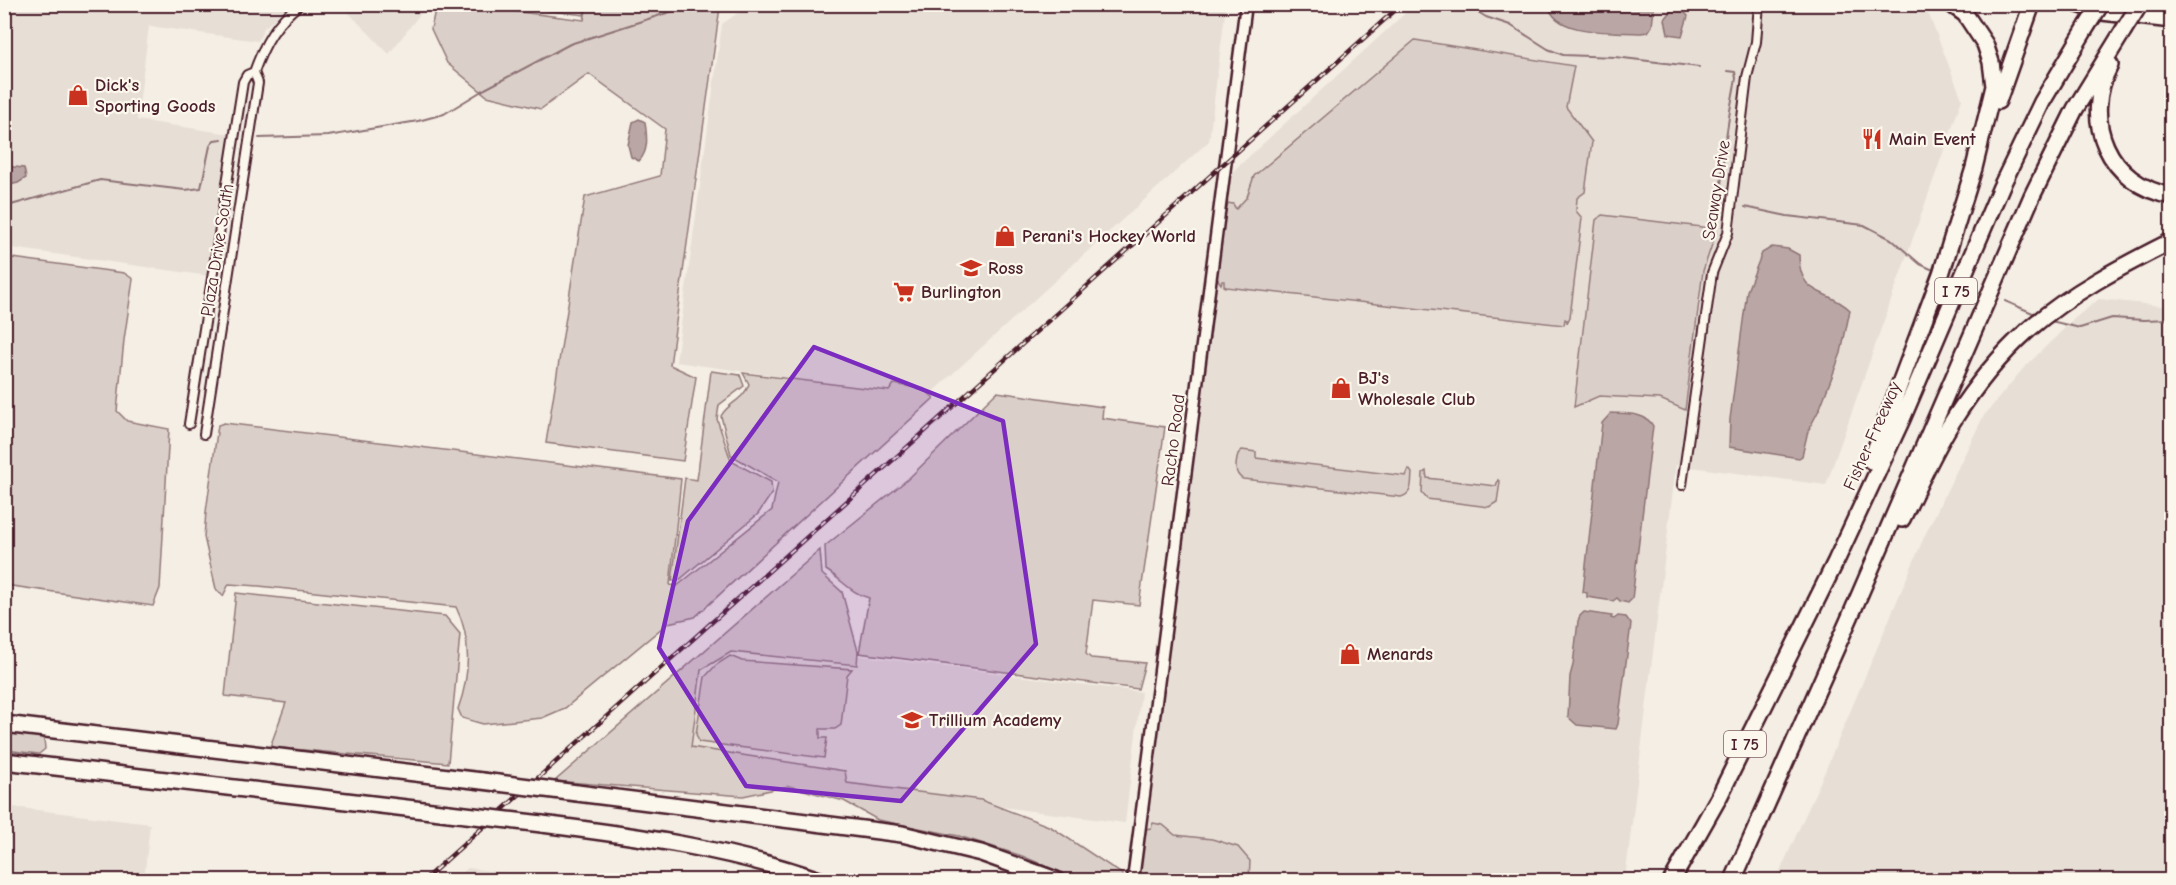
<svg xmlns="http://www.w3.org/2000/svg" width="2176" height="885" font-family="'Comic Neue',sans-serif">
<rect width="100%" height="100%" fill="#f4eee4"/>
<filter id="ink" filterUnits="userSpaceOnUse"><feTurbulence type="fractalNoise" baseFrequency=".0167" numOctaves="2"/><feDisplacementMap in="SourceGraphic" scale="12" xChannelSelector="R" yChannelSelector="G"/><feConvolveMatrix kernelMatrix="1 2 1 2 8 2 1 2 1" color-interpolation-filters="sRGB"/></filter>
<g filter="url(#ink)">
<path fill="#e7dfd6" d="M5,5H291L264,28L258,41L149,26L137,120L230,134L209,276L5,247Z
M341,5H427L389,54Z
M749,5H1226L1209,141L927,397L676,362L722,24Z
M1414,5H1925L1962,99L1826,485L1676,465L1625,880H1145L1139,876L1231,173Z
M2099,299L2171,307L2172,412L2167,441L2172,442L2171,880H1776L1823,776L1924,537L1983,417L2021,371L2075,318Z
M725,638L1141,692L1125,823L841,786L843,769L682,748L692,664Z
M5,806L150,824L144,880H5Z
M468,868L560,880H453Z"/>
<path fill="#dbd0c9" stroke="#92787a" stroke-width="1.5" d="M690,4L680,8L720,7L670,365L696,377L683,461L546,443L585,197L660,176L665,129L589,74L541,109L487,96L447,63L431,29L436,5H464L584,20L587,5H673L672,8H679L680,5Z
M501,5L586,4V5L584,15Z
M1415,40L1574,66L1566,107L1592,142L1585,192L1577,198L1576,211L1582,218L1570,317L1567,323V320L1565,319L1564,325L1226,287L1224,286V281H1222L1221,284L1217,278V272L1225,214L1228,203L1233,204L1236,209L1247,197L1254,176Z
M1602,215L1710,228L1716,233L1703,271L1685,410L1660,399L1599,396L1574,407L1596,220Z
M5,257L124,273L133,279L124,340L117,411L127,421L169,429L160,588L153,606L5,585Z
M711,371L740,375L744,386L719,405L717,419L731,461L771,482L772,493L758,514L678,581H672L685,478L697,480Z
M743,373L889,391L894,384L924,389L934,398L695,617L668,623L565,708L542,718L483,724L462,718L458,709C470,676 472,639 456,607L259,586L229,584L223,596L216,589L204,537L206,512L218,425L224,423L681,479L670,585L677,586L772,510L778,482L731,455L721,416C729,402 744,400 749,384Z
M997,392L1103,407L1102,418L1165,427L1139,605L1093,600L1086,654L1091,658L1145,663L1138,689L859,653L869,598C852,594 841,579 826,570L825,546L908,479Z
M1242,450L1256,452V458L1406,476L1409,469L1412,473C1411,483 1413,494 1401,497L1243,479C1233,474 1236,463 1238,454Z
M1426,471L1427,478L1496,486L1498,480L1500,482L1497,502L1489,507L1427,499L1422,493L1423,473Z
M820,550L822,574L842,592L858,651L857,665L731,652L701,670L691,747L845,771L847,783L981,800L1051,827L1122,874L1121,880H1079L1022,856L959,836L878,820L844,801L789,786L743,796L555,781Z
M236,593L445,616L460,634L448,763L270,747L286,703L225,696Z
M730,656L742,661L852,669L847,675L841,725L835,729H820V738H827L824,758L699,742L696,734L705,677L716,665Z
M5,731L38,735L44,738L45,749L39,754L5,750Z
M1153,823L1163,825L1175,835L1212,839L1238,847L1250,861L1249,880H1158L1146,873L1138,878L1146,829L1151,828Z"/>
<path fill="#baa7a5" stroke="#8d7174" stroke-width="1.5" d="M1548,5H1648L1654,8L1652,26L1648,32L1641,33C1614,31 1556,37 1548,5Z
M1673,9L1684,12L1688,16L1682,36L1668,34L1665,19Z
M639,119L645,122C647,136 649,151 639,161L631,157L628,145L633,122Z
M4,166L24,168L26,178L18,183L5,186Z
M1772,247L1788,249L1799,255C1799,298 1827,288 1850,310L1841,353L1820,408L1808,431L1802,456L1799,458L1729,447L1730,419L1747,291L1762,253Z
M1611,413C1625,414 1646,412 1653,426L1632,599L1628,603L1620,601L1617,598L1613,601L1587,597V593L1583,592L1602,423Z
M1584,612L1612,616L1611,618L1614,619L1618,616L1626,617L1631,624L1618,724L1616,729L1577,725L1568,717L1570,676L1573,665L1578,621L1580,616Z"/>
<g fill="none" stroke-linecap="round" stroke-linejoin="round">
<path stroke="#8d7174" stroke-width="2" d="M1465,4L1486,17L1510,25L1548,49L1563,55L1615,57L1699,67
M259,138L328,136L418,121L444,114L485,89L570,44L695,4
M1725,204L1720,201C1722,160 1728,118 1736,78L1735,72L1727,71
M4,207L100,180L185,190L201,188L210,146L214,140L222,139
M1745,207L1787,216L1864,225L1891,239L1920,264L1931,269
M2005,301L2035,314
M2051,321L2080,328L2112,318L2144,320L2172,319"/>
<defs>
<path id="minor" d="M189,424L243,82L247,75L254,72C264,44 276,22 300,4
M204,434L258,83L254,72
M1682,485L1712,273L1728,233L1747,77L1756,42L1759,4"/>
<path id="tertiary" d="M1133,880L1246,4"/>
<path id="motorway" d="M2078,4L2102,12L2172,20
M2110,65C2081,120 2108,185 2172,196
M1998,101L2032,4
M1871,461L1941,274L1974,168L1994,86L1991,62L1985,44L1965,14L1951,4
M1902,519C1918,487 1933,452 1952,422C1973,389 1999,356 2028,330C2070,293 2122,266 2172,241
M4,724L482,781
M4,761L449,813
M577,793L902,834L981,853L1056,880
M542,824C636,836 728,848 819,880
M1672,880L1719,797L1836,561L1902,419L2001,187L2042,102L2087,26
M1733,880L1850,617L2032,196L2075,109L2123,31"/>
</defs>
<use href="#minor" stroke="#4a1f2b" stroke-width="12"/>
<use href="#tertiary" stroke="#4a1f2b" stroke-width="15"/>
<use href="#motorway" stroke="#4a1f2b" stroke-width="20"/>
<use href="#minor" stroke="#fbf7ec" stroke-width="8"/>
<use href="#tertiary" stroke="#fbf7ec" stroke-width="10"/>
<use href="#motorway" stroke="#fbf7ec" stroke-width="15"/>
<defs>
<path id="rail" d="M424,880L1402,4"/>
</defs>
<use href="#rail" stroke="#4a1f2b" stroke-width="4.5"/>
<use href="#rail" stroke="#fbf7ec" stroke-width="2" stroke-dasharray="7" stroke-linecap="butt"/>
<defs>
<path id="motorway-bridge" d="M2087,26L2101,4
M2123,31L2140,4
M482,781L577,793
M449,813L542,824"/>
</defs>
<use href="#motorway-bridge" stroke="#4a1f2b" stroke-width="20" stroke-linecap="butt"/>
<use href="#motorway-bridge" stroke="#fbf7ec" stroke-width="15"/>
</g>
</g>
<path fill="#7b2cbf" fill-opacity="0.2" stroke="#7b2cbf" stroke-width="4.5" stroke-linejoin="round" d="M814,347L1003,421L1036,644L901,801L746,786L659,648L688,521Z"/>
<defs>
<symbol id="shop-bare" viewBox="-9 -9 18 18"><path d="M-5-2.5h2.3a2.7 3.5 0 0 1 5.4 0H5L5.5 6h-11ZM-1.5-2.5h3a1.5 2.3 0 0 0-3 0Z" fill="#c8321e" stroke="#fbf7ec" stroke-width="2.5" paint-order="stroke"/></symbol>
<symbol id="restaurant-bare" viewBox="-9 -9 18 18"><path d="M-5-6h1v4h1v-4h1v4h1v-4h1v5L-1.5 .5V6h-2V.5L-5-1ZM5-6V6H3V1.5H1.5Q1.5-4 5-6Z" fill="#c8321e" stroke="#fbf7ec" stroke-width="2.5" paint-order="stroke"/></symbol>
<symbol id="university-bare" viewBox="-9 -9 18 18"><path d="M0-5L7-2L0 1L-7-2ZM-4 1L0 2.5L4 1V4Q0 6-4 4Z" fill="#c8321e" stroke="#fbf7ec" stroke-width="2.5" paint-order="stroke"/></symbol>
<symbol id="supermarket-bare" viewBox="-9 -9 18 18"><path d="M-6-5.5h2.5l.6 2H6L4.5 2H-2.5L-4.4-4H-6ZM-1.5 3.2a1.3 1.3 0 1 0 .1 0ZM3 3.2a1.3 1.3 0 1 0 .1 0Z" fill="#c8321e" stroke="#fbf7ec" stroke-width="2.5" paint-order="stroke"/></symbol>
<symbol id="school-bare" viewBox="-9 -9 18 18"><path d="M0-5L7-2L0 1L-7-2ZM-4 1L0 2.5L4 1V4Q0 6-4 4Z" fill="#c8321e" stroke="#fbf7ec" stroke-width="2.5" paint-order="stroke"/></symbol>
</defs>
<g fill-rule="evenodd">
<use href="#shop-bare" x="63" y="80" width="30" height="30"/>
<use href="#restaurant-bare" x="1857" y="124" width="30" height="30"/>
<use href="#shop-bare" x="990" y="221" width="30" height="30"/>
<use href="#university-bare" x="956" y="253" width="30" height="30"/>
<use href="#supermarket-bare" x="889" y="277" width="30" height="30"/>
<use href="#shop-bare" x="1326" y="373" width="30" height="30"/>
<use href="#shop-bare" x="1335" y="639" width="30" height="30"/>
<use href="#school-bare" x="897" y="705" width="30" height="30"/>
</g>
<g text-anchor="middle" stroke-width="4.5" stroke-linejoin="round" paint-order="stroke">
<g fill="#fbf7ec" stroke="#7f6065" stroke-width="1.5">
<rect x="1935" y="278" width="42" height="26" rx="4.5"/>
<rect x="1724" y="731" width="42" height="26" rx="4.5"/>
</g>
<g font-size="16" font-weight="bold" fill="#4a1f2b">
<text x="1956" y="297">I 75</text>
<text x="1745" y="750">I 75</text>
</g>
<g font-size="18" font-weight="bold" fill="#4a1f2b" stroke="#fbf7ec" text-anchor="start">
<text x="95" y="91">Dick's<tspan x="95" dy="21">Sporting Goods</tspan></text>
<text x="1889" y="145">Main Event</text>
<text x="1022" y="242">Perani's Hockey World</text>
<text x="988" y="274">Ross</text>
<text x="921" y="298">Burlington</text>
<text x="1358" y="384">BJ's<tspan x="1358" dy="21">Wholesale Club</tspan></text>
<text x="1367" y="660">Menards</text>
<text x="929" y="726">Trillium Academy</text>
</g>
<g font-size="18" fill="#4a1f2b" stroke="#fbf7ec">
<text transform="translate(1716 190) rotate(-81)" y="6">Seaway Drive</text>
<text transform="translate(217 250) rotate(-81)" y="6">Plaza Drive South</text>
<text transform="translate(1872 436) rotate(-66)" y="6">Fisher Freeway</text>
<text transform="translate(1173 440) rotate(-83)" y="6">Racho Road</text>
</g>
</g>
<rect width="2176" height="885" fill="none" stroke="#fbf7ec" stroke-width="24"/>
<rect x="12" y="12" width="2152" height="861" fill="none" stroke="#4a1f2b" stroke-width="2" filter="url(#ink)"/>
</svg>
